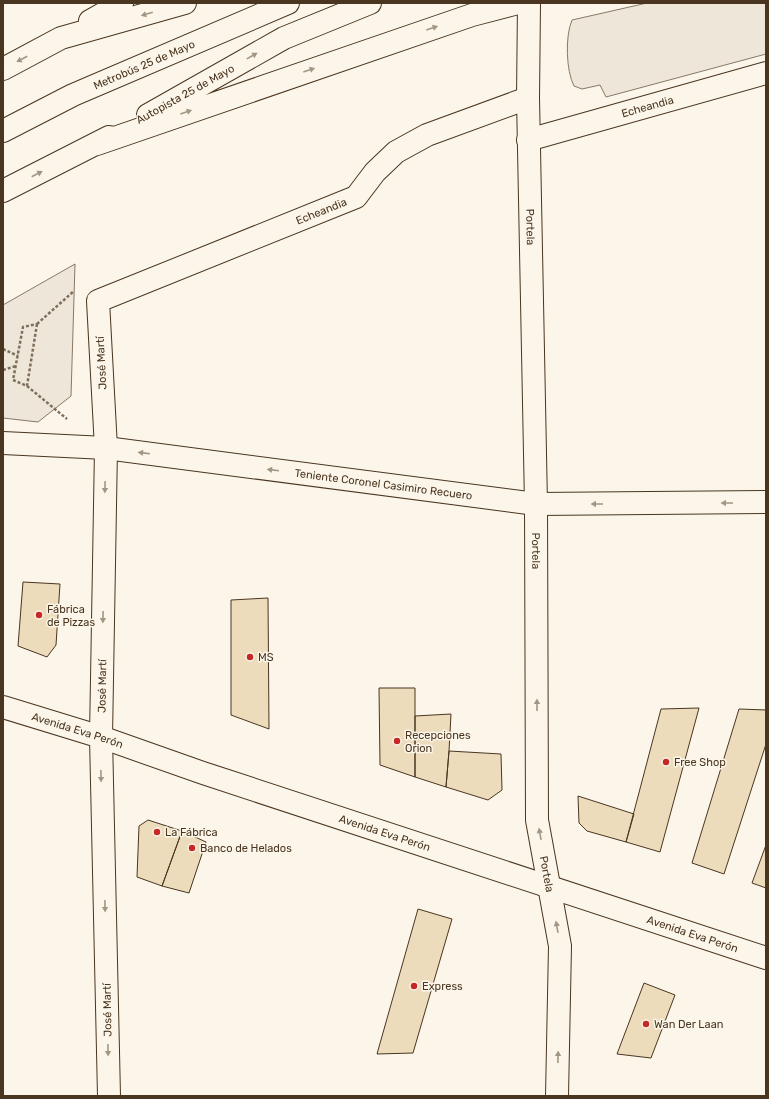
<svg xmlns="http://www.w3.org/2000/svg" width="769" height="1099" font-family="Rubik,sans-serif">
<rect width="100%" height="100%" fill="#fbf6e9"/>
<path fill="#ede6d9" stroke="#887966" d="M647,3H766V54L606,97L600,85L582,89L574,86C566,71 565,36 572,20Z
M75,264L71,396L38,422L3,418V305Z"/>
<path fill="#ecdcbc" stroke="#4a3520" d="M23,582L60,584L56,645L47,657L18,646Z
M268,598L269,729L231,715V600Z
M379,688H415V777L380,765Z
M699,708L660,852L626,842L661,709Z
M739,709L766,710V744L724,874L692,863Z
M451,714L449,751L446,787L415,777V716Z
M449,751L501,754L502,790L488,800L446,787Z
M578,796L634,814L626,842L587,831L579,823Z
M148,820L182,831L162,886L137,877L139,826Z
M182,831L206,842L189,893L162,886Z
M766,845V888L752,883Z
M418,909L452,919L413,1053L377,1054Z
M644,983L675,995L651,1058L617,1054Z"/>
<g fill="none" stroke-linecap="round" stroke-linejoin="round">
<defs>
<g id="minor">
<path id="s1" d="M529,3L528,98L536,504L537,820L560,946L557,1096"/>
<path id="s2" d="M3,131L73,95L288,3"/>
<path id="s3" d="M528,140L766,73"/>
<path id="s4" d="M3,443L106,448L536,504L766,502"/>
<path id="s5" d="M109,1096L101,737L106,448L98,301L356,197L375,172L396,152L427,135L528,98"/>
</g>
<g id="major">
<path id="s6" d="M3,707L101,737L203,773L766,958"/>
</g>
<path id="highway" d="M90,21L122,3
M3,69L61,38L185,3
M148,115L284,38L370,3
M97,144L472,15L518,3
M3,191L109,137"/>
</defs>
<use href="#minor" stroke="#4a3520" stroke-width="24"/>
<use href="#major" stroke="#4a3520" stroke-width="24"/>
<use href="#highway" stroke="#4a3520" stroke-width="24"/>
<path stroke="#7f6f5c" stroke-width="2.5" stroke-dasharray="3 2" stroke-linecap="butt" d="M37,324L27,386L13,380L23,327Z
M37,324L74,291
M3,349L18,356
M3,370L16,366
M27,386L67,419"/>
<use href="#minor" stroke="#fbf6e9" stroke-width="22"/>
<use href="#major" stroke="#fbf6e9" stroke-width="22"/>
<use href="#highway" stroke="#fbf6e9" stroke-width="22"/>
</g>
<defs><path id="oneway-solid" d="M-6-.8H1V-3.2L6.5 0L1 3.2V.8H-6Z"/></defs>
<g fill="#a29684">
<use href="#oneway-solid" transform="translate(147 14) rotate(164)"/>
<use href="#oneway-solid" transform="translate(432 28) rotate(-19)"/>
<use href="#oneway-solid" transform="translate(252 56) rotate(-29)"/>
<use href="#oneway-solid" transform="translate(22 59) rotate(152)"/>
<use href="#oneway-solid" transform="translate(309 70) rotate(-19)"/>
<use href="#oneway-solid" transform="translate(186 112) rotate(-19)"/>
<use href="#oneway-solid" transform="translate(37 174) rotate(-27)"/>
<use href="#oneway-solid" transform="translate(144 453) rotate(-173)"/>
<use href="#oneway-solid" transform="translate(273 470) rotate(-173)"/>
<use href="#oneway-solid" transform="translate(105 487) rotate(91)"/>
<use href="#oneway-solid" transform="translate(727 503) rotate(180)"/>
<use href="#oneway-solid" transform="translate(597 504) rotate(180)"/>
<use href="#oneway-solid" transform="translate(103 617) rotate(91)"/>
<use href="#oneway-solid" transform="translate(537 705) rotate(-90)"/>
<use href="#oneway-solid" transform="translate(101 776) rotate(89)"/>
<use href="#oneway-solid" transform="translate(540 834) rotate(-100)"/>
<use href="#oneway-solid" transform="translate(105 906) rotate(89)"/>
<use href="#oneway-solid" transform="translate(557 927) rotate(-100)"/>
<use href="#oneway-solid" transform="translate(108 1050) rotate(89)"/>
<use href="#oneway-solid" transform="translate(558 1057) rotate(-89)"/>
</g>
<g fill="#c62828" stroke="#fbf6e9" stroke-width="1.5">
<circle cx="39" cy="615" r="4"/>
<circle cx="250" cy="657" r="4"/>
<circle cx="397" cy="741" r="4"/>
<circle cx="666" cy="762" r="4"/>
<circle cx="157" cy="832" r="4"/>
<circle cx="192" cy="848" r="4"/>
<circle cx="414" cy="986" r="4"/>
<circle cx="646" cy="1024" r="4"/>
</g>
<g text-anchor="middle" stroke-width="3" stroke-linejoin="round" paint-order="stroke">
<g font-size="11" fill="#4a3520" stroke="#fbf6e9">
<text dy="4" stroke="none"><textPath href="#s2" startOffset="156">Metrobús 25 de Mayo</textPath></text>
<text transform="translate(185 94) rotate(-29)" y="4">Autopista 25 de Mayo</text>
<text dy="4" stroke="none"><textPath href="#s3" startOffset="124">Echeandia</textPath></text>
<text dy="4" stroke="none"><textPath href="#s5" startOffset="1036">Echeandia</textPath></text>
<text dy="4" stroke="none"><textPath href="#s1" startOffset="224">Portela</textPath></text>
<text transform="translate(101 363) rotate(-93)" y="4">José Martí</text>
<text dy="4" stroke="none"><textPath href="#s4" startOffset="383">Teniente Coronel Casimiro Recuero</textPath></text>
<text dy="4" stroke="none"><textPath href="#s1" startOffset="548">Portela</textPath></text>
<text dy="4" stroke="none"><textPath href="#s5" startOffset="410">José Martí</textPath></text>
<text dy="4" stroke="none"><textPath href="#s6" startOffset="78">Avenida Eva Perón</textPath></text>
<text dy="4" stroke="none"><textPath href="#s6" startOffset="402">Avenida Eva Perón</textPath></text>
<text dy="4" stroke="none"><textPath href="#s1" startOffset="872">Portela</textPath></text>
<text dy="4" stroke="none"><textPath href="#s6" startOffset="726">Avenida Eva Perón</textPath></text>
<text transform="translate(107 1010) rotate(-91)" y="4">José Martí</text>
</g>
<g font-size="11" fill="#4a3520" stroke="#fbf6e9" text-anchor="start">
<text x="47" y="613">Fábrica<tspan x="47" dy="13">de Pizzas</tspan></text>
<text x="258" y="661">MS</text>
<text x="405" y="739">Recepciones<tspan x="405" dy="13">Orion</tspan></text>
<text x="674" y="766">Free Shop</text>
<text x="165" y="836">La Fábrica</text>
<text x="200" y="852">Banco de Helados</text>
<text x="422" y="990">Express</text>
<text x="654" y="1028">Wan Der Laan</text>
</g>
</g>
<rect width="769" height="1099" fill="none" stroke="#4a3520" stroke-width="8"/>
</svg>
